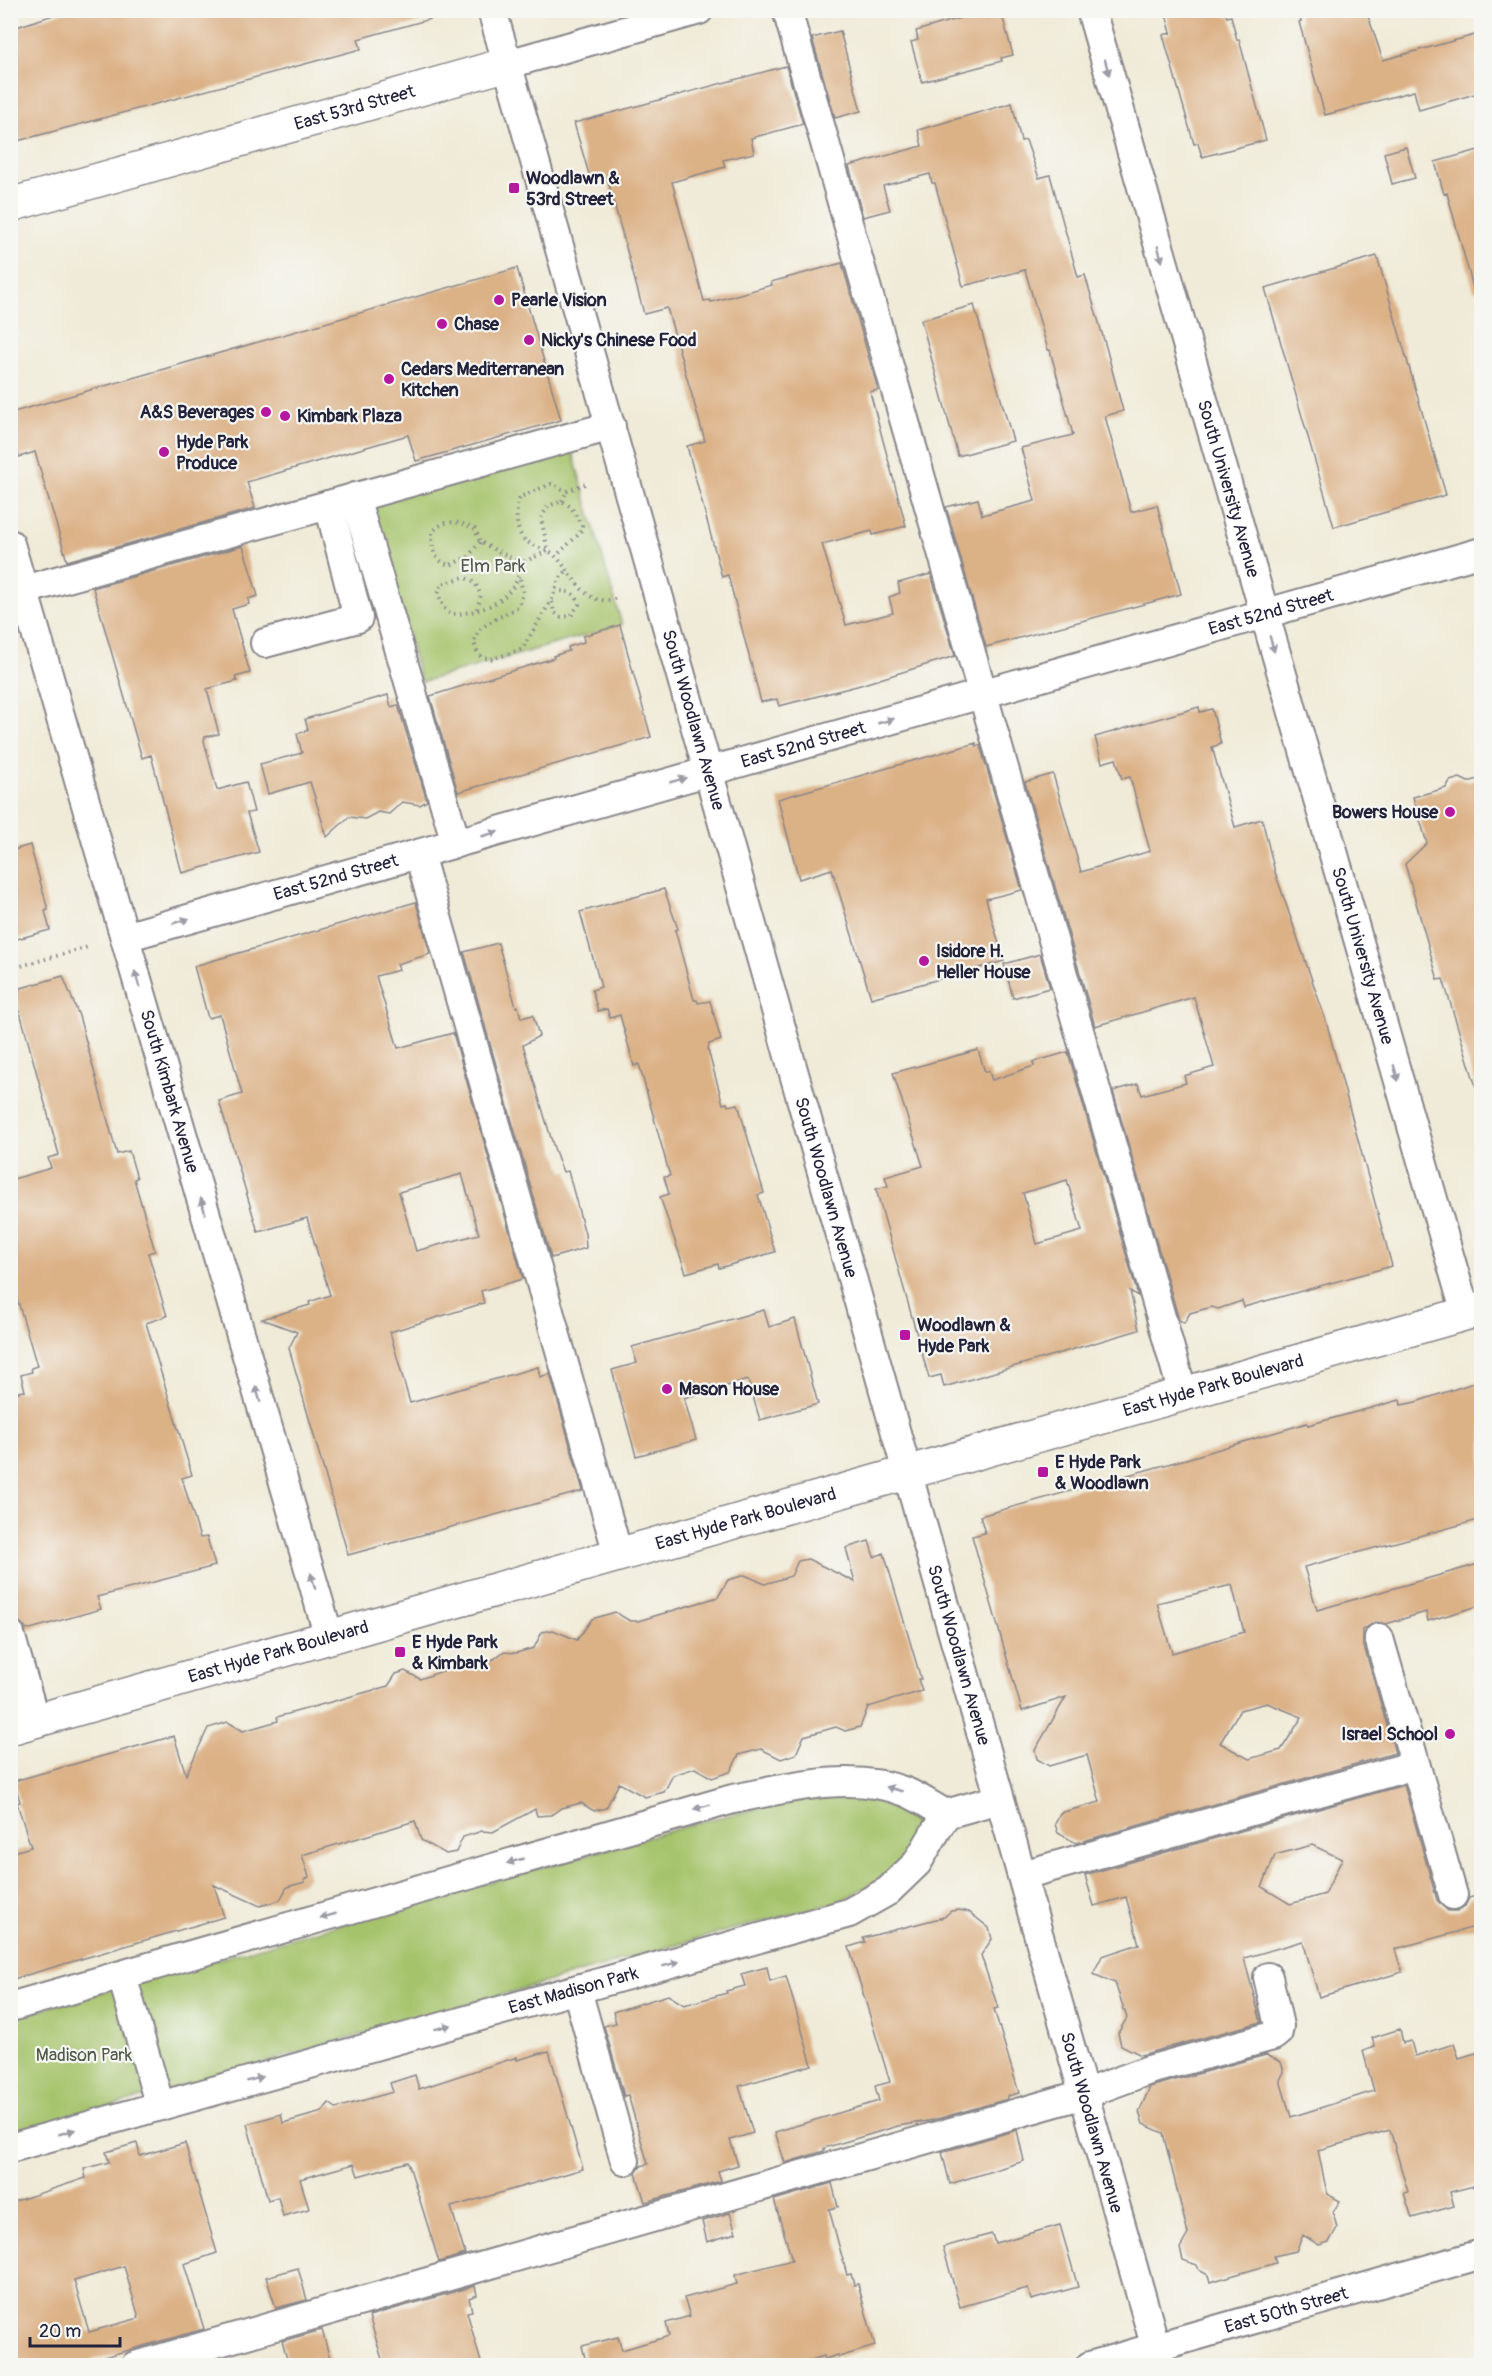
<svg xmlns="http://www.w3.org/2000/svg" width="1492" height="2376" font-family="Pangolin,sans-serif">
<rect width="100%" height="100%" fill="#f6f6f2"/>
<filter id="ink" filterUnits="userSpaceOnUse"><feTurbulence type="fractalNoise" baseFrequency=".0167" numOctaves="2"/><feDisplacementMap in="SourceGraphic" scale="12" xChannelSelector="R" yChannelSelector="G"/><feConvolveMatrix kernelMatrix="1 2 1 2 8 2 1 2 1" color-interpolation-filters="sRGB"/></filter>
<filter id="wash" filterUnits="userSpaceOnUse"><feTurbulence type="fractalNoise" baseFrequency=".008" numOctaves="4" result="noise"/><feDisplacementMap in="SourceGraphic" scale="24" xChannelSelector="R" yChannelSelector="G"/><feGaussianBlur stdDeviation="1.35" result="paint"/><feColorMatrix in="noise" values="0 0 0 0 0 0 0 0 0 0 0 0 0 0 0 0 0 1.4 0 .05"/><feComposite in="paint" operator="in"/></filter>
<g filter="url(#wash)">
<rect width="100%" height="100%" fill="#f0ebd8"/>
<path fill="#a5c36a" stroke="#647252" stroke-width="1.5" d="M571,447L622,625L421,682L370,505Z
M837,1793C867,1796 908,1795 927,1822L914,1848L886,1876L839,1902L718,1933L11,2135V2018L708,1820L803,1798Z"/>
<g id="blocks">
<path fill="#dbb186" fill-rule="evenodd" d="M69,10H432L434,18L358,39L361,49L10,143V29Z
M1165,10H1224L1227,17L1231,16L1237,40L1239,39L1266,140L1202,157L1198,143L1194,144L1163,35L1171,33Z
M1298,10H1366L1383,60L1482,33V92L1419,110L1414,91L1325,115L1299,22L1301,21Z
M985,11L987,18L1002,15L1013,55L1001,58L1002,61L922,82L911,42L918,40L916,31Z
M840,31L861,111L835,118L812,38Z
M786,66L803,124L751,138L754,153L723,160L725,167L672,182L704,301L710,300L711,302L772,285L771,282L842,263L878,390L870,392L906,526L873,535L872,531L822,544L846,625L893,613L889,597L900,593L898,583L931,574L955,656L857,686L779,706L777,699L761,702L728,575L722,577L687,446L705,441L667,308L644,314L607,177L591,181L574,123Z
M1012,103L1021,141L1026,140L1039,178L1050,175L1078,277L1085,275L1106,347L1123,411L1105,416L1131,512L1157,505L1181,594L986,647L946,507L978,499L982,515L1035,501L1021,448L1073,435L1050,350H1048L1025,270L963,286L935,183H932L930,174L883,186L890,210L863,217L849,166L922,146L918,130Z
M1406,147L1415,178L1392,184L1384,153Z
M1482,149V290L1474,291L1447,193L1444,194L1435,162Z
M1377,256L1446,495L1334,527L1265,288Z
M517,268L561,420L416,461L408,435L247,482L255,508L67,561L35,452L19,457L17,451L10,453V413Z
M974,305L1013,441L958,456L921,320Z
M243,546L258,596L248,599L249,604L232,609L250,673L235,677L237,681L207,689L219,734L205,737L204,741L217,790L246,782L254,812L247,813L259,852L182,873L151,755L142,758L93,588Z
M620,625L651,737L458,792L430,696L554,658L553,656L569,651L568,647L584,642L583,636Z
M388,695L391,707L398,705L427,801L420,805L402,802L389,814L378,812L365,819L349,817L327,837L310,782L268,794L260,764L302,753L297,734L308,730L305,719Z
M1199,707L1200,712L1212,709L1221,744L1212,747L1235,827L1262,819L1275,872L1326,1021L1392,1266L1244,1307L1242,1301L1218,1309L1212,1307L1190,1313L1184,1323L1179,1320L1113,1091L1138,1084L1142,1095L1186,1083L1184,1076L1214,1067L1194,997L1095,1026L1025,782L1053,774L1081,872L1150,851L1130,777L1122,779L1116,759L1102,763L1095,737Z
M976,743V746L980,745L1022,890L986,899L1004,961L871,998L832,869L799,879L778,799Z
M1460,778L1468,782L1482,778V1086L1476,1087L1443,979L1438,980L1405,864L1427,843L1413,797L1446,788L1450,781Z
M30,845L48,910L45,911L50,930L10,941V851Z
M664,889L678,929L675,930L694,1000H697L698,1003L710,1001L721,1040L709,1044L708,1050L723,1104L727,1103L728,1106L738,1104L764,1193L758,1195L775,1252L719,1268L718,1264L686,1273L660,1197L669,1194L664,1177L670,1176L639,1064L634,1066L620,1015L610,1018L607,1009L598,1011L592,990L601,987L580,912Z
M416,902L430,954L397,964L399,970L376,976L398,1048L453,1033L523,1279L481,1291L484,1303L390,1332L410,1403L538,1367L540,1377L550,1374L583,1491L348,1555L289,1348L297,1332L262,1319L310,1305L309,1302L330,1295L307,1218L258,1232L219,1101L242,1094L220,1015L208,1018L194,966ZM462,1174L479,1234L416,1251L399,1192Z
M498,943L516,1007L518,1006L521,1018L533,1015L539,1036L523,1045L554,1148L563,1172L568,1171L585,1234L586,1248L551,1258L464,952Z
M1040,954L1050,988L1013,998L1004,964Z
M63,976L79,1016L117,1154L129,1151L137,1178L134,1179L155,1251L148,1253L167,1316L146,1323L192,1475L182,1478L200,1538L207,1537L215,1566L97,1597L101,1609L27,1630L16,1619L10,1601V1393L25,1391L21,1375L32,1372L31,1368L37,1366L17,1298L10,1299V1180L51,1168L48,1158L59,1155L14,990Z
M978,1050L985,1072L989,1071L992,1080L1034,1066L1033,1062L1068,1052L1138,1296L1130,1291L1139,1330L944,1387L941,1375L929,1378L876,1189L888,1186L885,1177L923,1166L893,1073ZM1067,1180L1082,1231L1037,1244L1023,1193Z
M764,1310L769,1327L795,1319L818,1404L760,1420L748,1380L684,1398L696,1440L636,1456L612,1370L637,1363L632,1347Z
M1482,1380V1519L1304,1567L1317,1610L1482,1563V1605L1428,1621L1426,1612L1386,1624L1375,1622L1363,1630V1643L1395,1753L1076,1843L1058,1833L1055,1824L1060,1813L1100,1802L1087,1755L1049,1766L1037,1759L1035,1750L1066,1697L1022,1711L972,1536L985,1533L980,1516L1186,1459L1307,1423L1308,1425L1400,1400L1401,1405L1416,1402ZM1232,1585L1244,1632L1172,1653L1157,1603ZM1267,1703L1302,1717L1281,1750L1249,1759L1220,1743L1240,1710Z
M869,1541L874,1557L884,1553L921,1679H918L922,1691L868,1707L860,1727L845,1731L836,1727L804,1736L796,1754L781,1759L761,1749L739,1755L730,1772L712,1778L695,1768L673,1775L664,1792L645,1797L619,1783L606,1808L594,1811L581,1803L561,1808L551,1815L537,1816L535,1809L493,1832L482,1831L463,1837L456,1852L446,1854L421,1840L415,1821L302,1855L309,1877L304,1880L305,1882L287,1887L280,1900L260,1906L214,1885L224,1917L10,1980V1853L31,1847L17,1803L20,1802L14,1781L174,1736L186,1775L208,1728L228,1722L243,1731L278,1721L277,1717L388,1686L396,1674L405,1671L420,1679L451,1668H461L494,1659L503,1652L516,1653L534,1648L542,1632L553,1630L577,1640L592,1619L615,1612L630,1621H638L718,1597L728,1580L745,1575L765,1584L791,1576L798,1561L808,1559L855,1582L846,1548Z
M1404,1785L1437,1900L1448,1911H1457L1465,1906L1469,1898L1482,1894V1925L1395,1949L1402,1972L1319,1997L1303,1941L1244,1958L1261,2022L1141,2055L1121,2045L1118,2033L1127,2018L1115,1983L1093,1974L1102,1956L1139,1944L1126,1897L1094,1906L1085,1875ZM1312,1845L1342,1859L1325,1894L1290,1904L1262,1887L1275,1855Z
M959,1910L969,1912L989,1928L992,1939L981,1955L998,2008L994,2009L1019,2093L1008,2096V2099L933,2120L898,2126L824,2148V2151L785,2163L775,2132L879,2101L875,2086L890,2082L849,1947L865,1942L863,1938L944,1917L951,1911Z
M767,1967L770,1981L786,1976L812,2065L739,2086L753,2133L730,2140L738,2165L718,2171L721,2181L645,2202L636,2173L641,2166L648,2164L628,2095L624,2096L604,2026L616,2023L613,2012L668,1995L684,2005L727,1993L726,1991L745,1986L741,1974Z
M1400,2029L1403,2043L1411,2041L1415,2056L1454,2044L1459,2058L1482,2051V2184L1450,2192L1454,2206L1412,2218L1404,2193L1408,2192L1390,2130L1318,2150L1327,2194L1340,2201L1333,2212L1337,2228L1329,2242L1319,2245L1303,2235L1296,2251L1274,2256L1276,2263L1210,2282L1208,2275L1199,2270L1197,2265L1183,2260L1180,2248L1188,2234L1163,2133L1143,2124L1139,2112L1150,2087L1266,2055L1281,2062L1284,2072L1280,2080L1291,2117L1374,2091L1363,2051L1375,2047L1372,2038Z
M549,2051L583,2169L451,2207L465,2254L439,2262L408,2162L358,2176L354,2164L300,2179L309,2209L283,2216L278,2197L268,2200L247,2124L281,2114L283,2123L322,2112L329,2103L336,2108L393,2092L390,2083L415,2075L419,2089L517,2057V2060Z
M1017,2130L1024,2161L950,2184L942,2152Z
M137,2143L140,2156L185,2143L217,2253L184,2264L204,2329L72,2366H10V2203L86,2178L84,2169L109,2162L106,2152ZM124,2266L139,2318L89,2332L74,2281Z
M832,2183L838,2207L829,2209L847,2275L851,2274L854,2285L858,2284L875,2346L839,2357L838,2355L825,2359L824,2356L790,2366H587L582,2346L618,2337L622,2350L669,2336L666,2323L690,2316L684,2298L737,2284L735,2275L792,2260L774,2200Z
M730,2213L736,2233L707,2242L702,2221Z
M1060,2225L1078,2287L1031,2300L1028,2288L960,2307L943,2247L992,2234L995,2243Z
M298,2268L307,2300L276,2308L266,2277Z
M475,2286L477,2295L469,2298L472,2311L467,2312L482,2366H384L369,2316Z
M322,2330L332,2366H289L282,2341Z"/>
</g>
</g>
<g filter="url(#ink)">
<use href="#blocks" fill-opacity="0" stroke="#89868a" stroke-width="1.5"/>
<g fill="none" stroke-linecap="round" stroke-linejoin="round">
<defs>
<g id="minor">
<path id="s1" d="M492,10L1161,2366"/>
<path d="M787,10L1183,1394"/>
<path id="s2" d="M1091,10L1466,1314"/>
<path d="M508,64L699,10"/>
<path d="M355,497L456,843"/>
<path id="s3" d="M10,544L329,1637"/>
<path d="M24,590L611,426"/>
<path d="M265,643L358,618L329,505"/>
<path d="M419,854L618,1554"/>
<path id="s4" d="M125,937L1482,552"/>
<path d="M10,1634L35,1721"/>
<path d="M1379,1638L1453,1895"/>
<path d="M1023,1875L1415,1765"/>
<path d="M122,1976L160,2106"/>
<path d="M577,1990L625,2161"/>
<path d="M10,2007L733,1799C787,1788 852,1771 906,1792C920,1798 933,1807 946,1814"/>
<path id="s5" d="M10,2148L849,1913L888,1891L917,1863L946,1814L999,1799"/>
<path d="M135,2366L1084,2094L1149,2070L1273,2036L1278,2032L1279,2026L1268,1977"/>
<path id="s6" d="M1090,2366L1482,2254"/>
</g>
<g id="major">
<path id="s7" d="M10,205L508,64"/>
<path id="s8" d="M10,1728L1482,1309"/>
</g>
</defs>
<use href="#minor" stroke="#89868a" stroke-width="32"/>
<use href="#major" stroke="#89868a" stroke-width="36"/>
<path stroke="#89868a" stroke-width="4" stroke-dasharray="1.5 4.5" stroke-linecap="butt" d="M585,484L567,491L551,484L520,497C515,510 514,535 529,543C537,548 547,549 554,555C573,572 584,610 617,598
M562,501L567,491
M480,542L468,557L450,565C433,561 432,548 432,532C446,518 458,521 475,529L480,542L521,563
M520,579L523,593L519,606C500,619 459,629 481,657L493,659L522,649L552,599L559,579L566,572
M552,602L554,612L561,617L571,616L579,604C575,590 568,593 556,590
M477,609L481,595L475,583L464,577L442,584L438,594L444,608L450,614C483,614 518,599 521,563L548,551L541,518L548,506L562,501L571,507L582,526L580,533L556,556
M10,969L88,947"/>
<use href="#minor" stroke="#fff" stroke-width="28"/>
<use href="#major" stroke="#fff" stroke-width="33"/>
</g>
<defs><path id="oneway-solid" d="M-6-.8H1V-3.2L6.5 0L1 3.2V.8H-6Z" transform="scale(1.5)"/></defs>
<g fill="#9c9ca7">
<use href="#oneway-solid" transform="translate(1107 67) rotate(74)"/>
<use href="#oneway-solid" transform="translate(1160 254) rotate(74)"/>
<use href="#oneway-solid" transform="translate(1272 644) rotate(74)"/>
<use href="#oneway-solid" transform="translate(886 721) rotate(-16)"/>
<use href="#oneway-solid" transform="translate(678 780) rotate(-16)"/>
<use href="#oneway-solid" transform="translate(490 834) rotate(-16)"/>
<use href="#oneway-solid" transform="translate(181 921) rotate(-16)"/>
<use href="#oneway-solid" transform="translate(137 979) rotate(-106)"/>
<use href="#oneway-solid" transform="translate(1396 1073) rotate(74)"/>
<use href="#oneway-solid" transform="translate(203 1206) rotate(-106)"/>
<use href="#oneway-solid" transform="translate(258 1394) rotate(-106)"/>
<use href="#oneway-solid" transform="translate(313 1581) rotate(-106)"/>
<use href="#oneway-solid" transform="translate(894 1789) rotate(-164)"/>
<use href="#oneway-solid" transform="translate(702 1807) rotate(165)"/>
<use href="#oneway-solid" transform="translate(515 1861) rotate(164)"/>
<use href="#oneway-solid" transform="translate(328 1916) rotate(164)"/>
<use href="#oneway-solid" transform="translate(671 1964) rotate(-15)"/>
<use href="#oneway-solid" transform="translate(443 2027) rotate(-15)"/>
<use href="#oneway-solid" transform="translate(255 2079) rotate(-15)"/>
<use href="#oneway-solid" transform="translate(67 2132) rotate(-16)"/>
</g>
</g>
<g fill="#b5179e" stroke="#f6f6f2" stroke-width="2">
<rect x="508" y="182" width="12" height="12" rx="3"/>
<circle cx="499" cy="300" r="6"/>
<circle cx="442" cy="324" r="6"/>
<circle cx="529" cy="340" r="6"/>
<circle cx="389" cy="379" r="6"/>
<circle cx="266" cy="412" r="6"/>
<circle cx="285" cy="416" r="6"/>
<circle cx="164" cy="452" r="6"/>
<circle cx="1450" cy="812" r="6"/>
<circle cx="924" cy="961" r="6"/>
<rect x="899" y="1329" width="12" height="12" rx="3"/>
<circle cx="667" cy="1389" r="6"/>
<rect x="1037" y="1466" width="12" height="12" rx="3"/>
<rect x="394" y="1646" width="12" height="12" rx="3"/>
<circle cx="1450" cy="1734" r="6"/>
</g>
<g text-anchor="middle" stroke-width="4.5" stroke-linejoin="round" paint-order="stroke">
<g font-size="18" fill="#22223b" stroke="#f6f6f2">
<text dy="6" stroke="none"><textPath href="#s7" startOffset="358">East 53rd Street</textPath></text>
<text dy="6" stroke="none"><textPath href="#s2" startOffset="498">South University Avenue</textPath></text>
<text dy="6" stroke="none"><textPath href="#s4" startOffset="1191">East 52nd Street</textPath></text>
<text dy="6" stroke="none"><textPath href="#s1" startOffset="738">South Woodlawn Avenue</textPath></text>
<text dy="6" stroke="none"><textPath href="#s4" startOffset="705">East 52nd Street</textPath></text>
<text dy="6" stroke="none"><textPath href="#s4" startOffset="219">East 52nd Street</textPath></text>
<text dy="6" stroke="none"><textPath href="#s2" startOffset="984">South University Avenue</textPath></text>
<text dy="6" stroke="none"><textPath href="#s3" startOffset="570">South Kimbark Avenue</textPath></text>
<text dy="6" stroke="none"><textPath href="#s1" startOffset="1224">South Woodlawn Avenue</textPath></text>
<text dy="6" stroke="none"><textPath href="#s8" startOffset="1251">East Hyde Park Boulevard</textPath></text>
<text dy="6" stroke="none"><textPath href="#s8" startOffset="765">East Hyde Park Boulevard</textPath></text>
<text dy="6" stroke="none"><textPath href="#s8" startOffset="279">East Hyde Park Boulevard</textPath></text>
<text dy="6" stroke="none"><textPath href="#s1" startOffset="1710">South Woodlawn Avenue</textPath></text>
<text dy="6" stroke="none"><textPath href="#s5" startOffset="585">East Madison Park</textPath></text>
<text dy="6" stroke="none"><textPath href="#s1" startOffset="2196">South Woodlawn Avenue</textPath></text>
<text dy="6" stroke="none"><textPath href="#s6" startOffset="204">East 50th Street</textPath></text>
</g>
<g font-size="18" font-weight="bold" fill="#22223b" stroke="#f6f6f2" text-anchor="start">
<text x="526" y="184">Woodlawn &amp;<tspan x="526" dy="21">53rd Street</tspan></text>
<text x="511" y="306">Pearle Vision</text>
<text x="454" y="330">Chase</text>
<text x="541" y="346">Nicky's Chinese Food</text>
<text x="401" y="375">Cedars Mediterranean<tspan x="401" dy="21">Kitchen</tspan></text>
<text x="254" y="418" text-anchor="end">A&amp;S Beverages</text>
<text x="297" y="422">Kimbark Plaza</text>
<text x="176" y="448">Hyde Park<tspan x="176" dy="21">Produce</tspan></text>
<text x="1438" y="818" text-anchor="end">Bowers House</text>
<text x="936" y="957">Isidore H.<tspan x="936" dy="21">Heller House</tspan></text>
<text x="917" y="1331">Woodlawn &amp;<tspan x="917" dy="21">Hyde Park</tspan></text>
<text x="679" y="1395">Mason House</text>
<text x="1055" y="1468">E Hyde Park<tspan x="1055" dy="21">&amp; Woodlawn</tspan></text>
<text x="412" y="1648">E Hyde Park<tspan x="412" dy="21">&amp; Kimbark</tspan></text>
<text x="1438" y="1740" text-anchor="end">Israel School</text>
</g>
<g font-size="18" fill="#505a4b" stroke="#f6f6f2">
<text x="493" y="572">Elm Park</text>
<text x="84" y="2061">Madison Park</text>
</g>
</g>
<rect width="1492" height="2376" fill="none" stroke="#f6f6f2" stroke-width="36"/>
<path d="M30 2337v9h90v-9" fill="none" stroke="#22223b" stroke-width="3"/>
<text x="39" y="2337" font-size="18" fill="#22223b" stroke="#f6f6f2" stroke-width="4.5" paint-order="stroke">20 m</text>
</svg>
